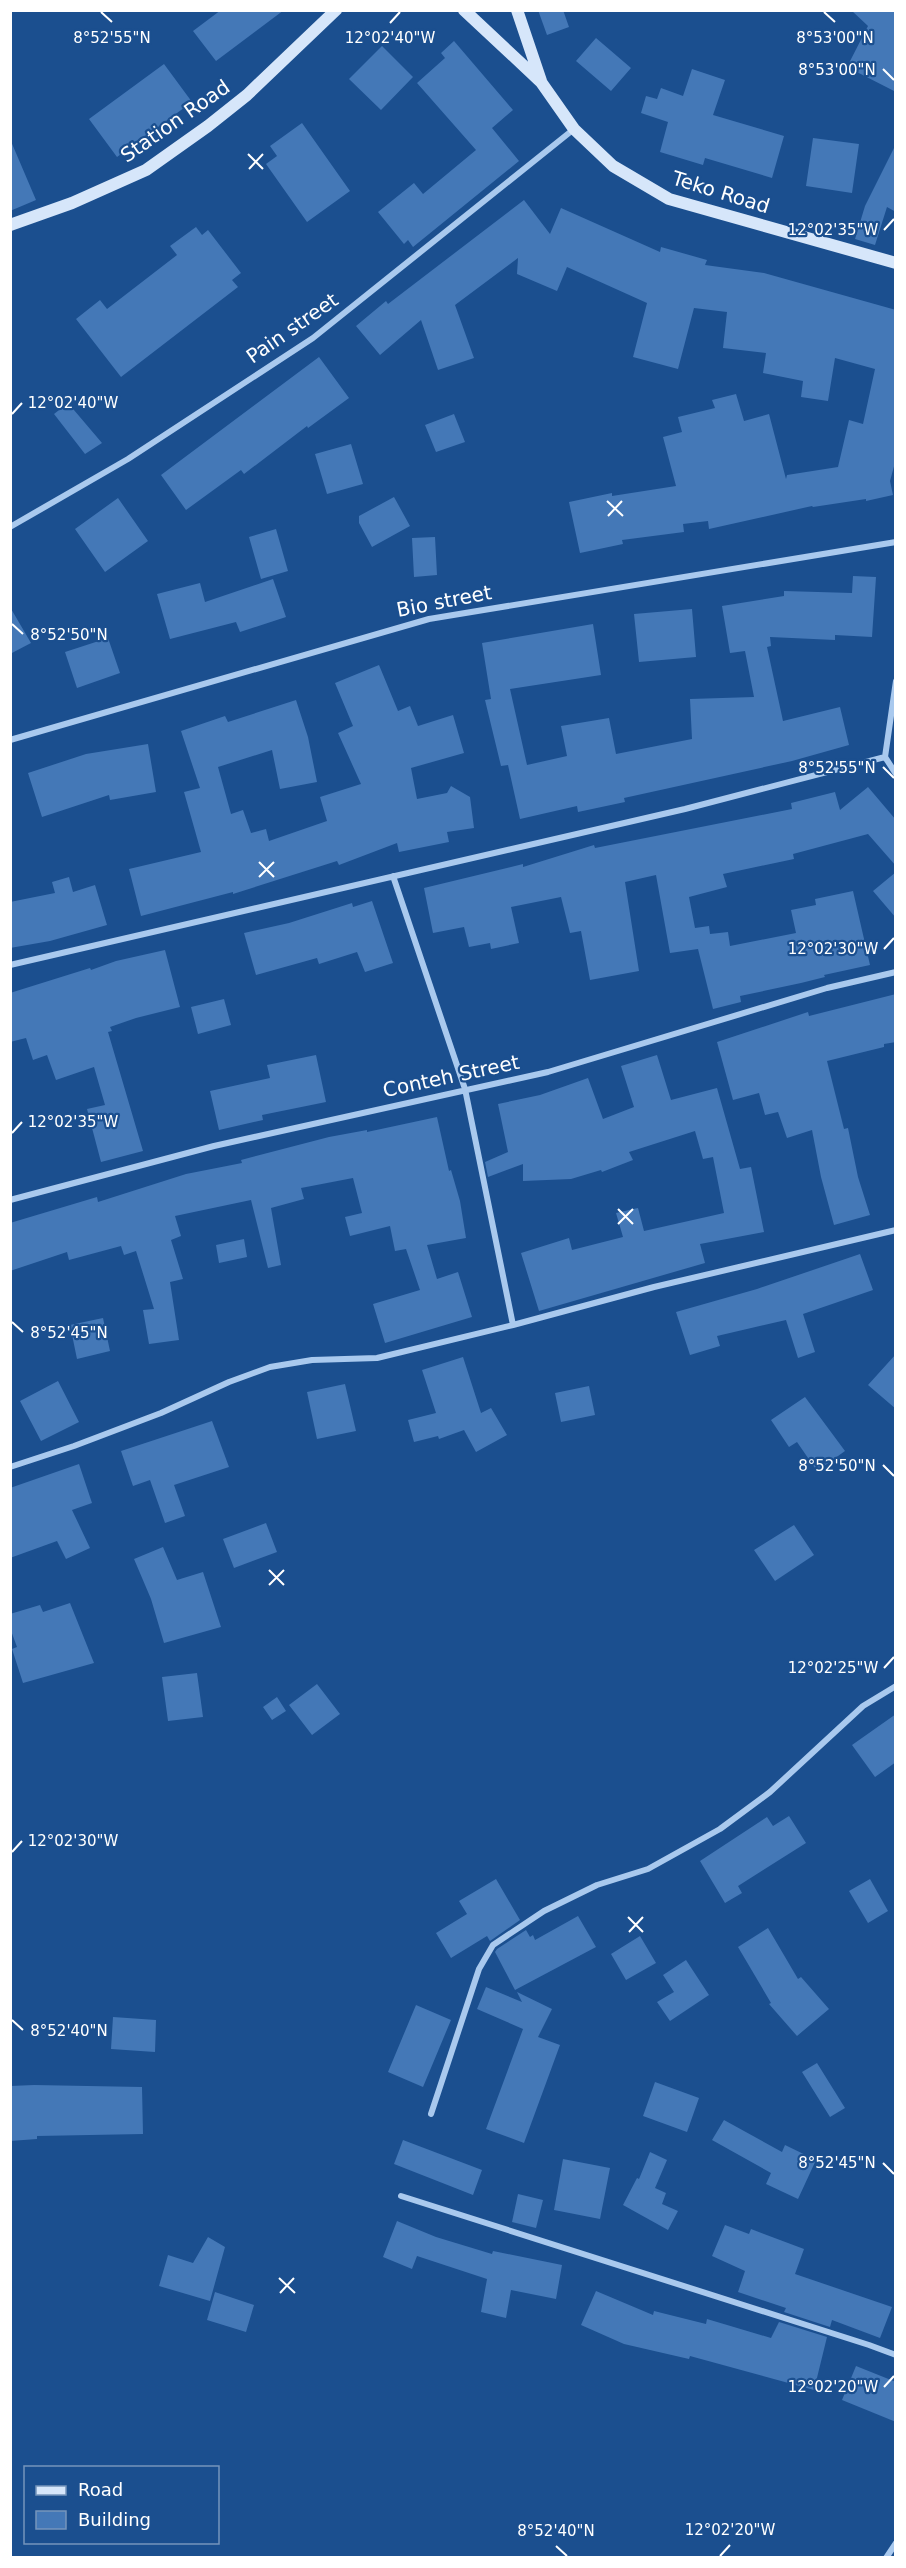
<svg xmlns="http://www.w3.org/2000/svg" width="906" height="2568" font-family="'DejaVu Sans',sans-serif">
<rect width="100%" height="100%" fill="#1b4f8f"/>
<path fill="#4478b7" d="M221,10H284L216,61L193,31Z
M538,10H563L569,27L547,35Z
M851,10H896V92L847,67L868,26Z
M596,38L631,68L611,91L576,61Z
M454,41L513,110L492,128L519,161L413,247L408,240L404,244L378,212L414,183L423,194L476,150L417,83L445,58L441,53Z
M382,46L413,77L381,110L349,79Z
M164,64L192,102L117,157L89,119Z
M692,69L725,80L713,115L784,136L772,178L705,158L703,165L660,152L668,122L641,113L646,96L657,99L661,88L683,96Z
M302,123L350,191L307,222L266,164L277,156L270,146Z
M813,138L859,144L852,193L806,186Z
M10,139L36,200L10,211Z
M896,144V212L887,207L875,245L855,239L865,206Z
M524,200L550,234L561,208L660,252L661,247L707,260L705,265L764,273L896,310V459L890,481L893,495L866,501V499L813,507L812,506L709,529L708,521L683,524L684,532L622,540L623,544L580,553L569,502L612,493V496L676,486L663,437L682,432L678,417L715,408L712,400L736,394L744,421L769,414L786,479L787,475L838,467L849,420L863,424L875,369L835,358L828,401L801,397L803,381L763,373L766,353L723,348L727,312L694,308L678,369L633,357L647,303L567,267L557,291L517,274L518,258L455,305L474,358L438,370L421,320L380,355L356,326L386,301L388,304Z
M196,227L202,235L208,230L241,273L232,280L238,287L121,377L76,319L100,300L107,309L177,255L170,246Z
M319,357L349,398L308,428L307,426L244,474L241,470L186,510L161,475Z
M68,403L102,443L85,454L54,414Z
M454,414L465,442L436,452L425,425Z
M351,444L363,484L327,494L315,454Z
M394,497L410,526L372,547L359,523V516Z
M118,498L148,541L105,572L75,529Z
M276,529L288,571L261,579L249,537Z
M435,537L437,575L414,577L412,538Z
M853,576L876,577L872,637L835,635V640L770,637L771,646L767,647L783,721L840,707L849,745L792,761L624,798L625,802L578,812L577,806L520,819L508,765L501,766L485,700L491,699L482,643L593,624L601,675L510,689L527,765L567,756L561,726L609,718L616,754L692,739L690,699L754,697L745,651L730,653L722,606L784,596V591L852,593Z
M273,579L286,617L240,632L236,622L170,639L157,594L200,583L205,602Z
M10,607L31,643L10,654Z
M692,609L696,657L639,662L634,614Z
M108,638L120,673L77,688L65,652Z
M379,665L398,711L410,706L418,726L453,715L464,753L411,768L417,799L447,793L451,786L470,797L474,828L447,832L449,842L399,852L397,843L339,865L337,861L233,894V892L141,916L129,869L201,852L184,792L200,788L181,731L225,716L228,722L296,700L308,737L317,782L280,789L272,750L218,767L231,814L243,810L251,833L266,829L269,841L327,821L320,797L361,784L338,733L353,726L335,683Z
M148,744L156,792L110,800L109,795L42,817L28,773L86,754Z
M868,787L896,820V866L868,834L793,854L794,859L723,874L727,887L689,897L695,928L709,926L710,934L728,932L730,946L796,933L791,910L816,905L815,899L853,891L870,965L824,975L825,977L801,983L740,996L741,1002L713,1009L698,949L670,953L656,875L625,882L639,971L590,980L581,931L570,933L561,897L511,907L519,943L491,949L490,943L469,947L464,927L433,933L424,888L523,864V867L594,845L595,848L792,809L791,803L835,792L840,810Z
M896,872V918L873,891Z
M69,877L73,892L95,885L107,925L50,941L10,948V902L55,893L52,882Z
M372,901L393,963L365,972L357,952L319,964L317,958L256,975L244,933L289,923L352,903L353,907Z
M165,950L180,1007L136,1018L110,1027L112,1031L108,1032L143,1151L101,1162L87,1109L105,1105L94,1067L56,1080L47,1055L33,1060L26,1038L10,1042V993L90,968L91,970L116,961Z
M896,994V1042L884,1044V1047L827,1061L844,1129L848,1128L858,1177L870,1215L834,1225L821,1177L812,1130L787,1138L778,1112L765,1115L759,1093L733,1100L717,1042L808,1012L809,1016Z
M224,999L231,1025L198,1034L191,1007Z
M316,1055L326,1102L262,1115L263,1120L219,1130L210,1091L270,1078L267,1065Z
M657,1055L671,1100L717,1088L740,1169L751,1167L764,1232L700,1244L705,1263L539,1311L521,1253L569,1238L572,1250L623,1237L616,1213L638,1208L644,1231L724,1213L713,1157L703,1159L695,1131L629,1152L633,1160L602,1172L601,1170L571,1179L523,1181V1164L488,1177L485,1162L508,1152L498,1104L540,1095L588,1078L603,1119L634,1107L621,1066Z
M437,1117L449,1171L451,1170L460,1201L466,1238L427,1245L437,1279L458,1272L472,1317L385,1343L373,1304L420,1290L406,1249L395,1251L390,1226L350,1236L345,1217L362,1213L353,1178L301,1188L304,1199L271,1208L281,1265L268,1268L251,1200L175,1216L181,1236L171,1240L183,1279L170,1282L179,1340L149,1344L143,1310L154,1309L136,1251L124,1255L121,1246L69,1260L67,1252L10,1271V1223L97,1197L98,1202L186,1174L242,1163L241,1160L329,1137L367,1130V1132Z
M244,1239L247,1257L219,1263L216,1245Z
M860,1254L873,1290L803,1314L815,1352L798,1358L786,1320L717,1336L720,1346L690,1355L676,1312L757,1289Z
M103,1318L110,1351L77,1359L70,1325Z
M896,1354V1409L868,1385Z
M463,1357L481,1413L491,1408L507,1435L476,1452L464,1430L439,1439L438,1436L414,1442L408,1420L436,1413L422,1370Z
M58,1381L79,1422L41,1441L20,1401Z
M345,1384L356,1431L317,1439L307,1392Z
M589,1386L595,1415L561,1422L555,1393Z
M805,1397L845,1451L817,1471L797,1442L789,1447L771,1420Z
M212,1421L229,1467L174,1485L185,1516L165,1523L150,1480L133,1486L121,1451Z
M79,1464L92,1503L72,1510L90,1548L66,1559L57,1541L10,1558V1488Z
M266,1523L277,1552L234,1568L223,1539Z
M794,1525L814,1555L775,1581L754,1550Z
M163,1547L177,1580L203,1572L221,1627L164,1643L151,1599L134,1559Z
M70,1603L94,1663L23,1683L12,1649L17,1647L10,1628V1614L40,1605L43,1612Z
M197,1673L203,1717L168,1721L162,1677Z
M317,1684L340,1714L312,1735L289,1705Z
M277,1697L286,1711L272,1720L263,1707Z
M896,1714V1762L875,1777L852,1745Z
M789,1816L806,1843L738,1886L742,1893L725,1903L700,1861L767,1817L773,1826Z
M496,1879L520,1920L490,1941L487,1936L451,1958L436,1933L467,1914L459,1901Z
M870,1879L888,1911L868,1923L849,1891Z
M578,1916L596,1947L515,1990L495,1952L497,1949L526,1930L530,1937L533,1935L535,1940Z
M768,1928L798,1979L801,1977L829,2009L797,2036L769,2004L771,2003L738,1947Z
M640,1936L656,1963L626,1980L611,1954Z
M686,1960L709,1995L670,2021L657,2002L674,1992L663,1975Z
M486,1987L522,2002L517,1992L552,2009L538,2037L560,2045L524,2143L486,2129L523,2029L477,2009Z
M416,2005L451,2020L423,2087L388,2072Z
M113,2017L156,2020L155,2052L111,2049Z
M817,2063L845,2108L830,2117L802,2072Z
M655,2082L699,2098L687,2132L643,2116Z
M34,2085L142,2087L143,2134L37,2136V2139L10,2141V2086Z
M724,2120L782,2152L785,2145L816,2160L798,2199L766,2184L771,2173L712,2140Z
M403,2140L482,2170L473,2195L394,2164Z
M650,2152L667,2160L655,2188L666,2193L662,2204L678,2211L668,2230L623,2205L637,2178L639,2179Z
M563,2159L610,2168L600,2219L554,2210Z
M518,2194L543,2200L536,2228L512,2222Z
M397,2221L436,2237L492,2254L493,2251L562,2265L556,2299L511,2290L506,2318L481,2312L487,2279L417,2256L412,2269L383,2257Z
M725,2225L749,2234L751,2229L804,2249L795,2274L892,2307L880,2338L832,2320L830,2327L784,2312L786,2308L738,2292L745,2271L712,2256Z
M208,2237L225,2247L210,2301L159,2286L168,2255L193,2263Z
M596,2291L653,2315L654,2311L706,2324L707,2319L771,2338L779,2322L827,2337L814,2390L690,2356L689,2359L624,2344L581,2325Z
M215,2292L254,2305L246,2332L207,2320Z
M856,2366L896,2382V2422L842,2400Z"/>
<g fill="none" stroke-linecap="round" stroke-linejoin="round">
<path stroke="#a9c9ee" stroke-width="6" d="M10,527L128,459L313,338L574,129
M896,681L885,757L896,774
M10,740L429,619L896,542
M393,876L465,1089L513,1325
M10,965L685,809L885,757
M10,1200L214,1146L548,1072L827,988L896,972
M10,1467L74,1446L161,1413L229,1382L270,1367L312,1360L377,1358L513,1325L654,1287L896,1230
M431,2114L479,1969L493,1945L544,1911L597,1885L648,1869L720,1829L770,1792L863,1706L896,1686
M401,2196L869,2345L896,2355
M886,2558L896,2543"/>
<path stroke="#d6e6fa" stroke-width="12" d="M464,10L541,82L574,129L613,166L669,199L896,263
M517,10L541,81
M10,225L72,203L146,170L208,126L247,95L336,10"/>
</g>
<path fill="none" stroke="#fff" stroke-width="2" d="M101,12L112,22M824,12L835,22M390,23L400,12M883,69L894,80M248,154L263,169M249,169L263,154M884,230L894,219M12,414L22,403M607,501L623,516M608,516L622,501M12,624L23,634M883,767L894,778M259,862L274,877M259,877L274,862M884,949L894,938M12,1133L22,1122M618,1209L633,1224M618,1224L633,1209M12,1322L23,1332M883,1465L894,1476M269,1570L284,1585M269,1585L284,1570M884,1668L894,1657M12,1852L22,1841M628,1917L643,1932M629,1932L643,1917M12,2020L23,2030M883,2163L894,2174M279,2278L295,2293M280,2293L294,2278M884,2387L894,2376M556,2546L567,2556M720,2556L730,2545"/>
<g text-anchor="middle" stroke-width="4.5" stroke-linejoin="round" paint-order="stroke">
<g font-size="20" fill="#fff" stroke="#1b4f8f">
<text transform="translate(175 121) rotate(-35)" y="7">Station Road</text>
<text transform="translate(721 192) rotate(17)" y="7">Teko Road</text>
<text transform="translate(292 328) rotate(-35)" y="7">Pain street</text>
<text transform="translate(444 601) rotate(-11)" y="7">Bio street</text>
<text transform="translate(451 1076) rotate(-12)" y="7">Conteh Street</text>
</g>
</g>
<g font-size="15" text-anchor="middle" fill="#fff" stroke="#1b4f8f" stroke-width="4.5" stroke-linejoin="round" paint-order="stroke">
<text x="112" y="43">8°52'55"N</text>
<text x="835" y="43">8°53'00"N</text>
<text x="390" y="43">12°02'40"W</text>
<text x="837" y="75">8°53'00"N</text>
<text x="833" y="235">12°02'35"W</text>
<text x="73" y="408">12°02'40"W</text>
<text x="69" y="640">8°52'50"N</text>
<text x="837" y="773">8°52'55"N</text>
<text x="833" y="954">12°02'30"W</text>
<text x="73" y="1127">12°02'35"W</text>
<text x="69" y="1338">8°52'45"N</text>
<text x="837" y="1471">8°52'50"N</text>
<text x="833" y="1673">12°02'25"W</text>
<text x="73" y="1846">12°02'30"W</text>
<text x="69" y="2036">8°52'40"N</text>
<text x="837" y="2168">8°52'45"N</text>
<text x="833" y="2392">12°02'20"W</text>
<text x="730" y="2535">12°02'20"W</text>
<text x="556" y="2536">8°52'40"N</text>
</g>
<rect width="906" height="2568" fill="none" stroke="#ffffff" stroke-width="24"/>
<rect x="24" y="2466" width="195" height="78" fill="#1b4f8f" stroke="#7695bc" stroke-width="1.5"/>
<rect x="36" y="2486" width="30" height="9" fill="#d6e6fa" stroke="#7695bc" stroke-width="1.5"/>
<text x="78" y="2496" font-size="18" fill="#ffffff">Road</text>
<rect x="36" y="2511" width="30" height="18" fill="#4478b7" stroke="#7695bc" stroke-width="1.5"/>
<text x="78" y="2526" font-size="18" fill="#ffffff">Building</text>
</svg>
